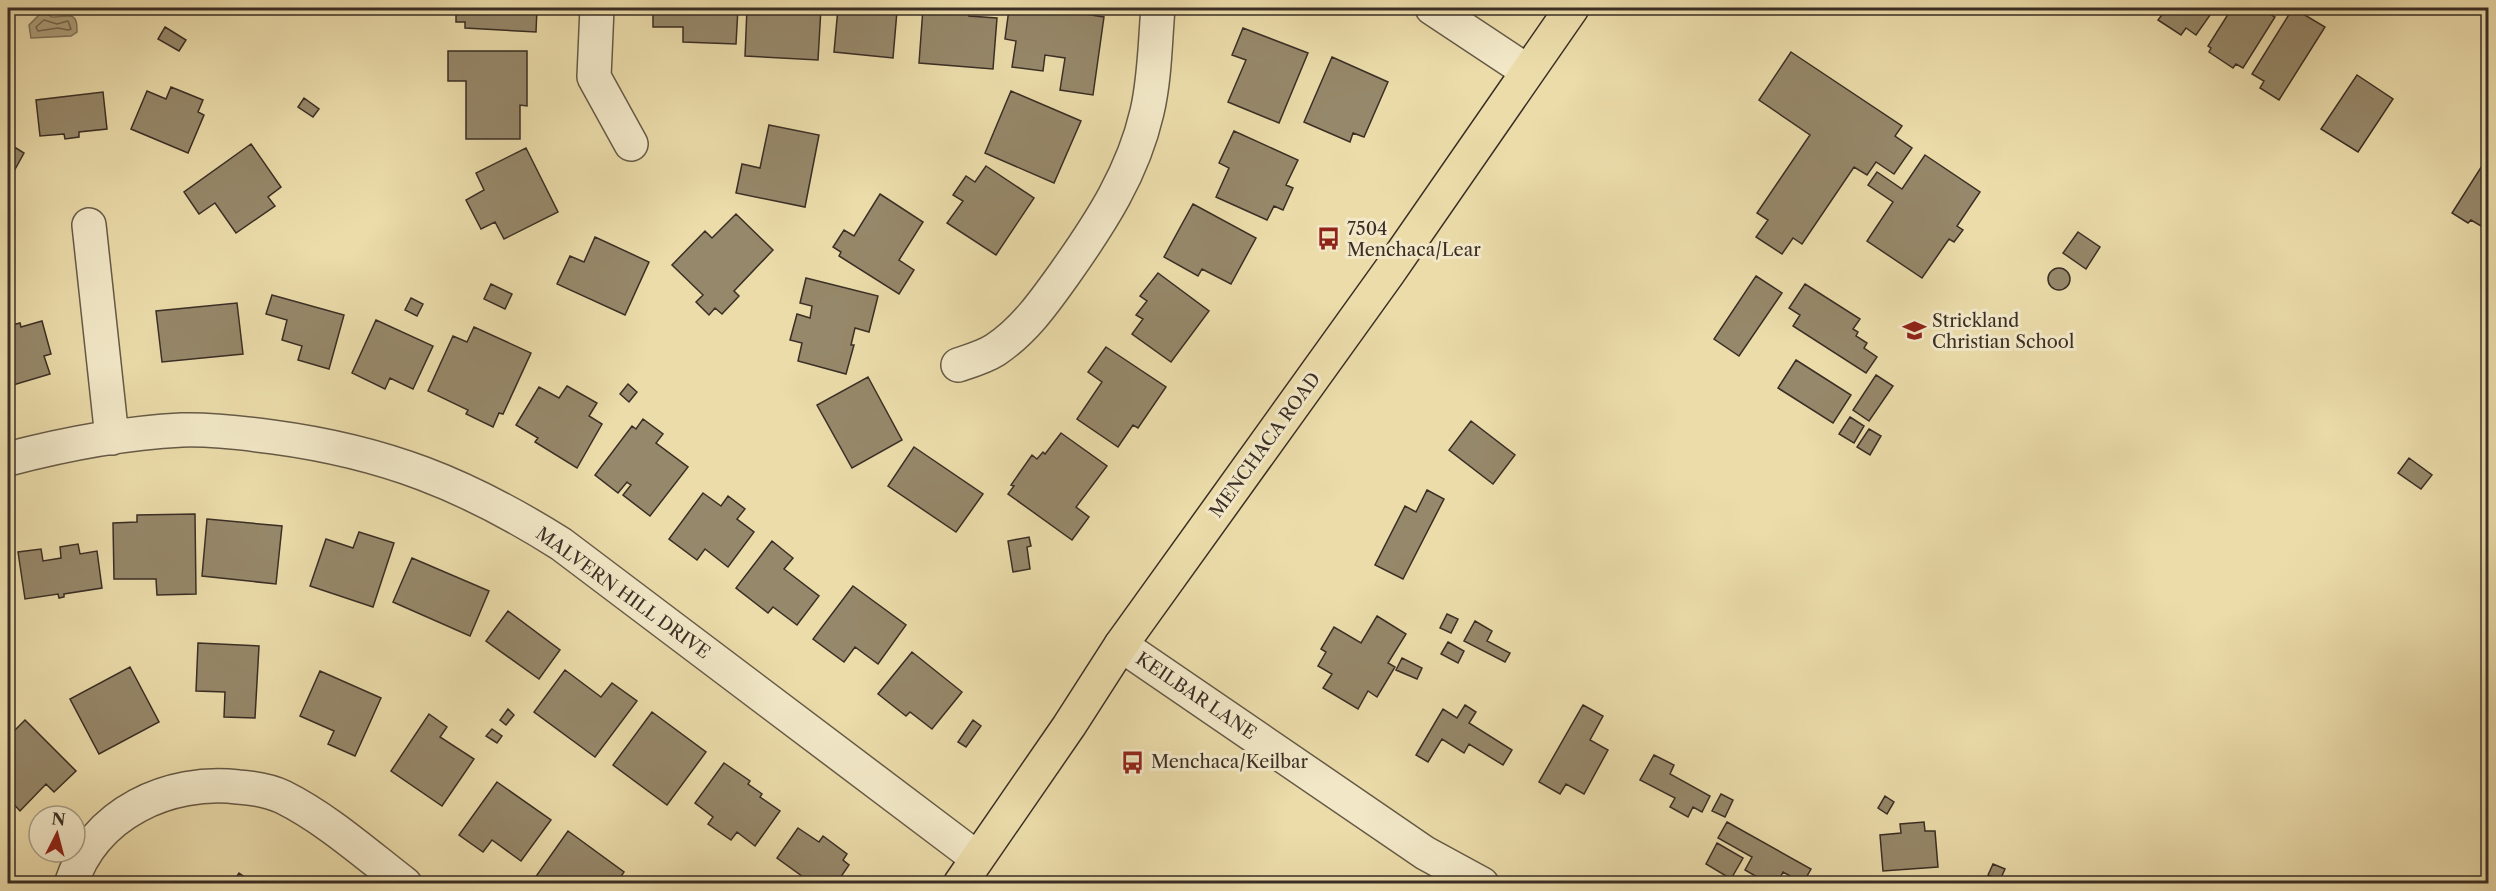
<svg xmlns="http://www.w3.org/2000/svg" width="2496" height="891" font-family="'Libre Caslon Text',serif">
<rect width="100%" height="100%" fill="#ebdcaa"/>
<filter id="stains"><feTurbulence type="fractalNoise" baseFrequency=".00333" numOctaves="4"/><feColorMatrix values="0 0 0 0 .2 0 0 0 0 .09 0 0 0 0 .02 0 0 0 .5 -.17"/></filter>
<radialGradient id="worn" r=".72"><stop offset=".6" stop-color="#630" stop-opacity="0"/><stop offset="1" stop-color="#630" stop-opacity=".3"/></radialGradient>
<path fill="#afa17d" stroke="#80735a" stroke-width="1.5" d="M45,13L52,17C66,18 78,8 77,32L71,36L31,38L29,25L40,14Z"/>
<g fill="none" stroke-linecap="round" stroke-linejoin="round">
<path stroke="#746851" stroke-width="1.5" d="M44,20L57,24L68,21L71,29L68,30L58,28L38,31L36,27Z"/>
</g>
<path fill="#96886a" stroke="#3a2e25" stroke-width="1.5" d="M456,8H537L536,32L465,28V22H456Z
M653,8H738L736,44L683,42V27H653Z
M747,8H821L818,60L745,56Z
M838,8L897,11L893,58L834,52Z
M923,8H954L970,10L969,16L997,18L993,69L919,63Z
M1046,8L1104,17L1093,95L1060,90L1065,58L1045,55L1043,71L1012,67L1016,41L1005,39L1009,9L1045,14Z
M2167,8H2215L2196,35L2186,28L2181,35L2158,20Z
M2232,8H2260L2275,17L2243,68L2236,64L2233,68L2209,52L2211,48L2208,46Z
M2293,8L2325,27L2279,100L2260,88L2264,81L2252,74Z
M165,27L186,40L179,51L158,39Z
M1243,28L1308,53L1279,123L1228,102L1246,60L1232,55Z
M448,51H527V106L520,105V139H466V81H448Z
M1791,52L1902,126L1895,136L1912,148L1894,174L1876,162L1867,175L1854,167L1802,244L1793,238L1782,254L1756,237L1768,220L1757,213L1810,135L1759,100Z
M1332,57L1388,82L1364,137L1353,133L1350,142L1304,122Z
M2357,75L2393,99L2358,152L2321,129Z
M171,87L203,100L198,112L204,115L188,153L131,129L147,91L166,99Z
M1011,91L1081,121L1054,183L985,153Z
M103,92L107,129L79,132V137L65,139L64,134L40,136L36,100Z
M304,98L319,109L313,117L298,107Z
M769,125L819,135L805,207L736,193L742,164L760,168Z
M1234,131L1298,160L1286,185L1293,188L1283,210L1274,206L1267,220L1216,197L1229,168L1219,163Z
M8,143L24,153L8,182Z
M251,144L281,187L268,197L275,206L236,233L215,203L199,214L184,192Z
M526,148L558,212L504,239L495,222L481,229L466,200L484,190L476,173Z
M1925,155L1980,192L1957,226L1963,230L1954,242L1949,239L1922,278L1867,241L1893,202L1868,185L1877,172L1902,189Z
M2487,158L2488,159V225L2486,229L2471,220L2468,223L2452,213Z
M986,166L1034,198L996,255L947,223L963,201L953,195L966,176L975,182Z
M880,194L923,222L899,260L914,270L899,294L839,256L841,252L833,247L844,230L854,236Z
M1193,204L1256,238L1231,284L1202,269L1198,276L1164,257Z
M736,214L773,250L734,291L739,296L722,314L715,308L709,315L696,302L703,295L672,265L705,231L712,238Z
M2078,232L2100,247L2086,269L2063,253Z
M595,237L649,262L625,315L557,284L570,256L584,262Z
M2048 279a11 11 0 1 1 22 0a11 11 0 1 1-22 0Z
M1158,273L1209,311L1171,362L1132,334L1143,319L1136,315L1147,301L1140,296Z
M1756,276L1782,293L1739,356L1714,339Z
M806,278L878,296L869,332L855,328L851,345H854L846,374L798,361L802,343L790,340L797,314L810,318L812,306L800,303Z
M491,284L512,294L505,309L484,299Z
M1805,284L1860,319L1853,329L1858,332L1856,336L1867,343L1864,348L1877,357L1866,373L1793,326L1800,315L1789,308Z
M272,295L344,315L329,369L298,360L302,346L282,340L287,320L266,314Z
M411,298L423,304L417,316L405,310Z
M237,303L243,354L162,362L156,311Z
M376,320L433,346L413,389L390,378L385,389L352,373Z
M42,321L51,354L44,356L50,374L13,385L10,371L8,372V326L20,323L21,327Z
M474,327L531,353L503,414L499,413L493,427L466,414L468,410L428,391L453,336L467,342Z
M1106,347L1166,387L1138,428L1133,425L1118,447L1077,419L1102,382L1088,372Z
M1796,360L1851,395L1833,423L1778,388Z
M1876,375L1893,386L1869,421L1853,410Z
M868,377L902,440L852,468L817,405Z
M628,384L637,392L629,402L620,394Z
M567,386L597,403L589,416L602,424L577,468L535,442L538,438L516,425L539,387L559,398Z
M1850,417L1864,426L1854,443L1839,434Z
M643,419L663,434L656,443L688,467L650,516L623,495L631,485L628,483L627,482L618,493L595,475L632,426L636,429Z
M1471,421L1515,455L1493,484L1449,450Z
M1869,429L1881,436L1870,455L1857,447Z
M1061,433L1107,466L1076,507L1089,517L1072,540L1008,494L1014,486L1011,485L1032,455L1037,459L1043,452L1045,454Z
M914,447L983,494L956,532L888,486Z
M2409,458L2432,475L2421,489L2398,473Z
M1427,490L1444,499L1403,579L1375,565L1405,506L1416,512Z
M703,493L721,506L728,496L745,509L737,519L754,532L728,567L705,549L697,560L669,539Z
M195,514L196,594L157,595L156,579H114L113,523L137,522V515Z
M207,519L282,526L276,584L202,576Z
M359,532L394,543L373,607L310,586L326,539L353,548Z
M1029,537L1031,546L1027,547L1030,569L1013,572L1008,541Z
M772,541L793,558L784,569L819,596L797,625L773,607L768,613L736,588Z
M78,544L80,554L97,551L102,588L64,594V597L59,598L58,594L25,599L18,552L41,549L43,561L61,558L60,547Z
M412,558L489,591L470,636L393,602Z
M853,586L906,625L878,664L855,647L844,662L813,639Z
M508,611L560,650L539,679L486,641Z
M1447,614L1458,619L1451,633L1440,628Z
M1377,616L1406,634L1388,663L1395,667L1377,697L1368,691L1358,709L1323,688L1332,674L1318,666L1326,652L1321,649L1334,627L1361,643Z
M1475,621L1492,631L1487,641L1510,653L1505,662L1464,641Z
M1448,642L1464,651L1458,663L1441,654Z
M198,643L259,646L255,718L224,717L225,692L196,691Z
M912,652L962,692L932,729L910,712L906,716L878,694Z
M1402,658L1422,668L1417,679L1396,670Z
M130,667L159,722L99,754L70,699Z
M565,670L601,697L612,683L637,701L595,757L534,712Z
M320,671L381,698L355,756L328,744L334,731L300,716Z
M1465,705L1476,712L1469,723L1512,750L1503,765L1469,744L1464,753L1442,739L1428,762L1416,755L1443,709L1457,718Z
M1583,705L1603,716L1590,740L1608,750L1584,794L1566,784L1560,794L1539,782Z
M508,709L514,715L506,725L500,720Z
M652,712L706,752L667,805L613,765Z
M429,714L447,727L440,737L474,759L442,806L391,771Z
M25,720L76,771L54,792L46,784L20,811L8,798V737Z
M973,720L981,726L966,747L958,742Z
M492,729L502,736L497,743L486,736Z
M1654,755L1674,765L1670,774L1710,796L1702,812L1693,807L1688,817L1670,807L1675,798L1640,780Z
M724,763L750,781L748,784L762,794L760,797L780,811L755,846L737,832L731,840L708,824L713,817L695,803Z
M497,782L551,820L521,861L492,840L483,852L459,835Z
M1721,794L1733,800L1725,817L1712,811Z
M1885,796L1894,802L1887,814L1878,808Z
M1727,822L1811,869L1803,883L1783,872L1777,884H1769L1745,870L1752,857L1718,838Z
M1924,822L1925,831H1935L1938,867L1883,871L1880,835L1901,833L1900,824Z
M798,828L819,842L823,836L847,854L843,860L849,865L836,884H813L777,858Z
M568,831L624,872L616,884H535L532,882Z
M1717,843L1743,858L1731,879L1706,864Z
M1993,864L2005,869L2000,880L1988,875Z
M239,873L255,884H232Z"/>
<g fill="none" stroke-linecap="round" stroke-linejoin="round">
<defs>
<path id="minor" d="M597,8L594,77L631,144
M1432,8L1527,71
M89,225L112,438
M958,365C970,361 984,357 995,350C1025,330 1045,301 1065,273C1101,222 1133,173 1147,112C1155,78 1155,42 1158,8
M8,459C65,444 123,433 182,430C212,429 244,433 273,437C385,452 466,484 561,544L977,858
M1121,645L1425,853L1482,884
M71,884C94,813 169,779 238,787C253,788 270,791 283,797C327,819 366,854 405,884"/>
<path id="major" d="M960,884L1069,726L1121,645L1389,272L1572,8"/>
</defs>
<use href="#minor" stroke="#665a46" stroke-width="36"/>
<use href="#major" stroke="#3a2e25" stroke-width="36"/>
<use href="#minor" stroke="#f2e8c8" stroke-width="33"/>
<use href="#major" stroke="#ebdcaa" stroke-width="33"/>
</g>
<defs>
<symbol id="bus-bare" viewBox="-9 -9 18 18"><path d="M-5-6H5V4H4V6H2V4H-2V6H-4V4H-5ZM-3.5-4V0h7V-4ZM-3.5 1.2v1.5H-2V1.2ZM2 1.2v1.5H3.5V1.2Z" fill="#8f2418" stroke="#f2e8c8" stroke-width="2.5" paint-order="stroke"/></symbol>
<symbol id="school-bare" viewBox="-9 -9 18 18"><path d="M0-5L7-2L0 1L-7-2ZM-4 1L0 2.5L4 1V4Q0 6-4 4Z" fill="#8f2418" stroke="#f2e8c8" stroke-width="2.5" paint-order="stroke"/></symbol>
</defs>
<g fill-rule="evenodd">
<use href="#bus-bare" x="1312" y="222" width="33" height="33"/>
<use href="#school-bare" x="1898" y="314" width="33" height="33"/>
<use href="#bus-bare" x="1116" y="746" width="33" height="33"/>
</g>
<g text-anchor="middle" stroke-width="6" stroke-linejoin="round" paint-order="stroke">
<g font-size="18" fill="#3a2e25" stroke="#f2e8c8" text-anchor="start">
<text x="1347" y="235">7504<tspan x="1347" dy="21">Menchaca/Lear</tspan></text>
<text x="1932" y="327">Strickland<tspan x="1932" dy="21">Christian School</tspan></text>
<text x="1151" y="768">Menchaca/Keilbar</text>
</g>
<g font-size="18" fill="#3a2e25" stroke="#f2e8c8">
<text transform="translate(1265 445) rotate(-54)" y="6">MENCHACA ROAD</text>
<text transform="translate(623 593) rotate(36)" y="6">MALVERN HILL DRIVE</text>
<text transform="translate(1196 696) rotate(34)" y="6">KEILBAR LANE</text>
</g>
</g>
<rect width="2496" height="891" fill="none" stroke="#ebdcaa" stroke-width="30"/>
<rect x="9" y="9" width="2478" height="873" fill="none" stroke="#3a2e25" stroke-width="3"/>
<rect x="15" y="15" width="2466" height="861" fill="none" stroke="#3a2e25" stroke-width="1.5"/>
<g transform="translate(57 834) rotate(6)"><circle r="28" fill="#f2e8c8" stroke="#a89e87" stroke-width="1.5"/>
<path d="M0-4.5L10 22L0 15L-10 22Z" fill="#8f2418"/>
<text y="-9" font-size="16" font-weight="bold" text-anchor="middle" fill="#3a2e25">N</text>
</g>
<rect width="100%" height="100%" filter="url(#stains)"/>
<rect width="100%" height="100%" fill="url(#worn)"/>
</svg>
